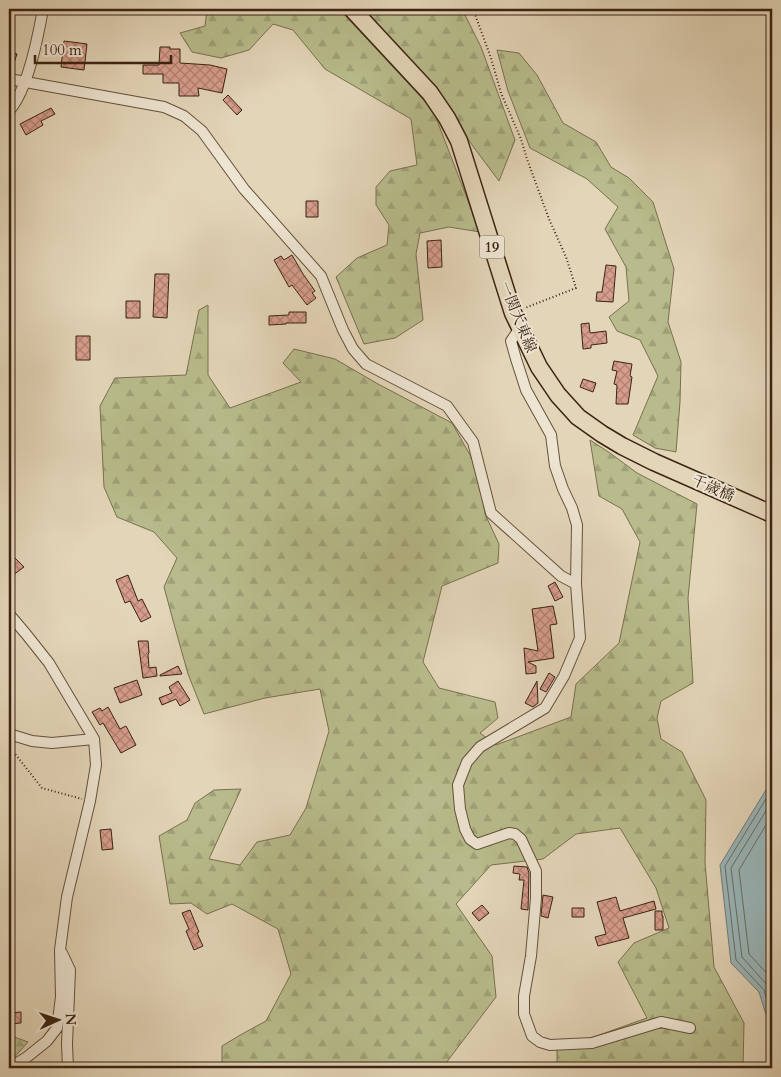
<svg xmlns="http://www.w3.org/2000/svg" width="781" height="1077" font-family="Cardo,'Noto Serif JP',serif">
<defs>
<pattern id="forest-firs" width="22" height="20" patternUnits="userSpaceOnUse" patternTransform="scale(1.25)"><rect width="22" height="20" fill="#b8bc8c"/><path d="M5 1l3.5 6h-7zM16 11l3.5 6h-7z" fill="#9fa178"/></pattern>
<pattern id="building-cross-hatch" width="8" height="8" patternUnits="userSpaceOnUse" patternTransform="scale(1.25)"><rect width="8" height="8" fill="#d79d8c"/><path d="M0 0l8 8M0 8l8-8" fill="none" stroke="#b08071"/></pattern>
</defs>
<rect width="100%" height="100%" fill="#e3d5b8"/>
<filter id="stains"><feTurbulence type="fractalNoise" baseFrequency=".004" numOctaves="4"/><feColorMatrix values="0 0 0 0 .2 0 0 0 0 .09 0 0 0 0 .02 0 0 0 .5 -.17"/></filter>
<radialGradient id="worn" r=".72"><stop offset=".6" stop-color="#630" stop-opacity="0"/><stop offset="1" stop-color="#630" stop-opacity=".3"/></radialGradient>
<path fill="url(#forest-firs)" stroke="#7a704f" d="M207,9H339L433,110L480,232L449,227L420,233L416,254L423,320L395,338L364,344L336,277L357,258L387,245L389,225L376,205V187L390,171L417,165L411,119L325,69L293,30L273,24L249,50L221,58L192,52L180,33L205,26Z
M365,9H462L481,47L515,140L499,181L475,149L433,89Z
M497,50L519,53L537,75L563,123L596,142L611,167L629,178L653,202L674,269L668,322L681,362L680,402L676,452L655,448L633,435L658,376L640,340L617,331L609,317L629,301L626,267L605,229L618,207L587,179L530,148L508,91Z
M208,305V375L230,408L301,382L283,363L294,349L335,359L378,384L452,423L479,471L485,514L499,544L498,563L442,586L423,662L439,688L495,702L498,718L480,733L496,745L571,717L576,684L619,643L640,542L622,509L599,496L590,440L610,453L637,473L697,504L688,598L693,683L661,701L657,718L661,739L682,752L706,800L705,863L714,967L744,1023L743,1068H557V1050L647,1018L618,962L634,943L669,928L656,888L620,828L576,834L543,859L491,865L456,904L492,956L496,997L446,1063L458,1068H232L222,1067V1046L242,1034L266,1021L291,974L278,929L232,904L207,914L191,903L170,904L159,836L187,820L195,803L214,790L241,789L209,859L240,865L257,842L290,835L306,808L329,731L320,689L265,698L204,714L188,674L174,624L164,587L177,558L154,532L117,517L104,487L100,406L115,378L186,375L199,310Z
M9,1035L28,1042L10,1062L9,1061Z"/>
<path fill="#99b6b9" stroke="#737b76" d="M772,780V1034L759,992L731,963L720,865Z"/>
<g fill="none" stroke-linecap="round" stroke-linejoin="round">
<path stroke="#6a6c66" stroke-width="1" d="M772,789L725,866L736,960L764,990L772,1017
M772,801L731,868L742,957L768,986L772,996
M772,815L739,870L749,954L772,979"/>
</g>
<path fill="url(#building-cross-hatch)" stroke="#3b2312" d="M64,41L87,44L84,70L61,67Z
M160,47H170V49H180V63L210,65L227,69L222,93L198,88L199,96H179V83H163V74H143V65H159Z
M9,51L17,54L11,72H9Z
M228,95L242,110L237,115L223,100Z
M51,108L55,114L41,121L43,125L26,135L20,124Z
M306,201H318V217H306Z
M441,240L442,267L428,268L427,241Z
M292,255L303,274L315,291L312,293L316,298L307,305L292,285L289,287L274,260L281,256L284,260Z
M606,265L616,266L613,302L596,301L597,292H602Z
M155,274H169L167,318L153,317Z
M126,301H140V318H126Z
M289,312H306V323H286V324L269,325V316L289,315Z
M589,323L590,333L606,331L607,343L591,345V348L583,349L581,324Z
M76,336H90V360H76Z
M614,361L632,364L630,376L632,377L628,404H616L617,385L614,384L617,371L612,370Z
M583,379L596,383L593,392L580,387Z
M9,552L24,567L9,578Z
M128,575L138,601L142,599L151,617L141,622L130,601L125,603L116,580Z
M555,582L563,597L555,601L548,586Z
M553,606L557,624L550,625L554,658L528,662L536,666V673L526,674L524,648L538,651L532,609Z
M138,641H148L149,653L148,654L149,668L156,667L157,676L143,678Z
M178,666L182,674L160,676V675Z
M549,673L555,677L546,692L540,689Z
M137,680L142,695L120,703L114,688Z
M178,681L190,700L180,706L176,699L162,705L159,698L172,693L169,687Z
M537,681L538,703L533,707L525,703Z
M108,707L120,729L126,726L136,745L121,753L103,723L100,725L92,712L100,708L102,711Z
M111,829L113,849L102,850L100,830Z
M514,866L527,867L529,873L528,910L521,909L524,880H519L520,874L513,873Z
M543,895L553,897L548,918L541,916Z
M616,897L620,911L654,901L656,909L623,918L629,938L598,946L595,937L606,934L597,902Z
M482,905L489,913L479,921L472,913Z
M572,908H584V917H572Z
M190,910L199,932L197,933L203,946L194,950L186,931L189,929L182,913Z
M655,911H662V916H663V930H655Z
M21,1012V1023L9,1024V1013Z"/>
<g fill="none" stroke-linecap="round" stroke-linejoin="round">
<defs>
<path id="minor" d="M9,79L164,107L184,116L202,131L244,189L321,276L343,330L353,349L366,364L447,406L473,442L491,513L561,576L576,584
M9,111C28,90 38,37 43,9
M520,328L511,341L516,359L526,390L551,435L555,466L563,489L572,508L577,525L576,584L580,638L564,676L545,708L480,747L467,762L458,785L460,809L465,829L470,839L477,844L509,833L515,834L521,839L536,871V898L531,956L524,996V1014L532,1036L540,1042L550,1045L592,1043L661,1022L690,1028
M9,614L26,634L49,663L94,739L96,765L90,801L67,897L60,950L61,997L57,1028L47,1041L27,1057L9,1068
M9,734L32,741L52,743L94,739
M62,953L70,970L67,1044L68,1068"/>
<path id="primary" d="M352,9L430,93L447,118L459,141L513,313L539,367L558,395L578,417L602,434L622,446L654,462L772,514"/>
</defs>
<use href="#minor" stroke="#65503c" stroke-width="12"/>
<use href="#primary" stroke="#3b2312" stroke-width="19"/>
<path stroke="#3b2312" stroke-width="2" stroke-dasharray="1 2.5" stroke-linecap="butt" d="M473,9L491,58L501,93L521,139L527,159L549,219L566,257L576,288L525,308
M9,746L42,788L82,799"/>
<use href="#minor" stroke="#ede4d1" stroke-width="10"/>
<use href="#primary" stroke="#e3d5b8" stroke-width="16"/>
</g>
<g text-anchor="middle" stroke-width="4" stroke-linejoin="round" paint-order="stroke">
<rect fill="#ede4d1" stroke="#705d4b" stroke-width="1" x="479.5" y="235.5" width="25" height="23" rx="4"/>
<g font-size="14" font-weight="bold" fill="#3b2312">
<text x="492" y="252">19</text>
</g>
<g font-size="15" fill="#3b2312" stroke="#ede4d1">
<text transform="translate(518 317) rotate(68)" y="5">一関大東線</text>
<text transform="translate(713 488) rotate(24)" y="5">千歳橋</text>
</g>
</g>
<rect width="781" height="1077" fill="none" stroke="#e3d5b8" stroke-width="30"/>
<rect x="10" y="10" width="761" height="1057" fill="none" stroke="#3b2312" stroke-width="2.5"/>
<rect x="15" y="15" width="751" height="1047" fill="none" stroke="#3b2312"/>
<g transform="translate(58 1020) rotate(87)" stroke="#ede4d1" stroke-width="4" paint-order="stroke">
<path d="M0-4L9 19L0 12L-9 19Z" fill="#3b2312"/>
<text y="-8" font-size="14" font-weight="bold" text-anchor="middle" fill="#3b2312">N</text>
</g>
<path d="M35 55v8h136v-8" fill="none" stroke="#3b2312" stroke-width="2.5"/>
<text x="42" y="55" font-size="15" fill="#3b2312" stroke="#ede4d1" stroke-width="4" paint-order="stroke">100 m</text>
<rect width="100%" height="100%" filter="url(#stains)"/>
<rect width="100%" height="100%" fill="url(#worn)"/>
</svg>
